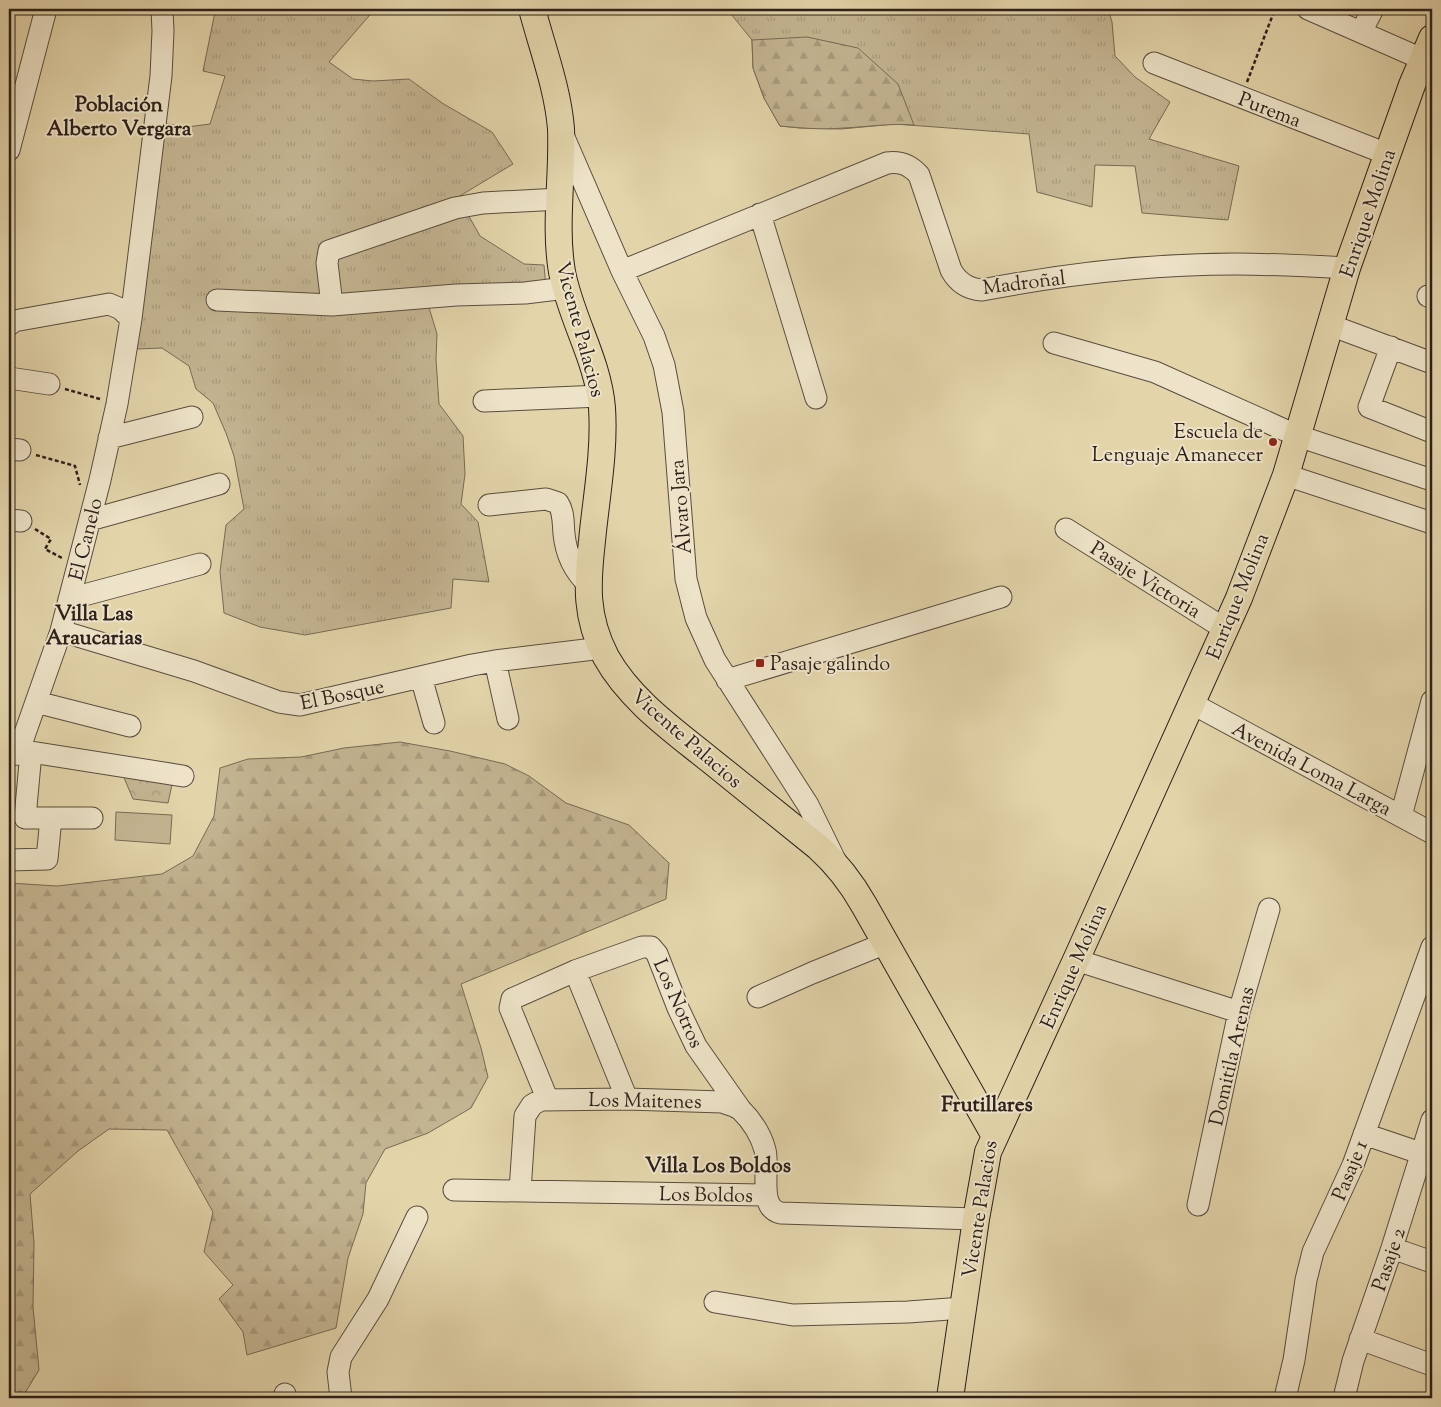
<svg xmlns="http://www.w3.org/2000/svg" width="1441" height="1407" font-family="'Sorts Mill Goudy',serif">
<defs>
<pattern id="grass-tufts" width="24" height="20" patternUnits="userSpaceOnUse" patternTransform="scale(1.25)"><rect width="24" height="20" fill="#c4b592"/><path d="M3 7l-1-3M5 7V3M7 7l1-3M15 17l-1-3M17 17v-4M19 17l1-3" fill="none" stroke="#a99b7d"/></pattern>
<pattern id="forest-firs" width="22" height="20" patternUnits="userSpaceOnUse" patternTransform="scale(1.25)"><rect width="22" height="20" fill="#c4b592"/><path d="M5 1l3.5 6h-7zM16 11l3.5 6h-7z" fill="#a99b7d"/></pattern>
<pattern id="park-crowns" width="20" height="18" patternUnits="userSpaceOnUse" patternTransform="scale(1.25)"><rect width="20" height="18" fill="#c4b592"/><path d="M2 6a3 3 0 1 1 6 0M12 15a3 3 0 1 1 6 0" fill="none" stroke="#a99b7d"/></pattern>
</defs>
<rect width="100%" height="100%" fill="#e3d4aa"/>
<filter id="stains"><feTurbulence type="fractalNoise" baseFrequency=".004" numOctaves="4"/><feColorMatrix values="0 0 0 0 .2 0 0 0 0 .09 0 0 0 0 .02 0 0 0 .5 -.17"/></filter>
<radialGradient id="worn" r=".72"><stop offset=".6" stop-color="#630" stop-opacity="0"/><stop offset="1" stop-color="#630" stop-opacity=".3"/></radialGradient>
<path fill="url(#grass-tufts)" stroke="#786a56" d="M212,9H375L329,62L353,79L373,81L409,79L442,103L492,132L513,164L458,197L480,236L524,264L544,265L546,288L427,301L437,334L436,359L439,404L463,436L465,474L461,504L478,522L489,582L453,579L451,608L305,635L260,627L224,613L220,572L226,525L244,509L234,456L226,433L213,403L196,389L189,366L162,348L136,349L163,123L187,127L210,124L225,76L203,71L215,12Z
M727,9H1108L1112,22L1115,56L1135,77L1170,102L1149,139L1239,166L1228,220L1142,213L1135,166L1095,165L1092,207L1037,192L1029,134L895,124L841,129L800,128L780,126L764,98L753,68L752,40Z"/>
<path fill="url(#forest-firs)" stroke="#786a56" d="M807,37L858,48L898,84L914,125C890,123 867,127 843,128C822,130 801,128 780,126L764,98L753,68L752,40Z
M400,742L450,751L505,764L529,776L566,803L629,825L669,863L666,899L461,984L481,1048L488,1077L471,1108L428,1133L385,1149L366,1183L363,1214L348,1258L336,1328L247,1355L243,1332L219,1299L233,1285L204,1252L213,1212L167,1130L109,1129L78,1151L30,1194L34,1243L33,1307L39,1370L22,1398H9V883L57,886L162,874L193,856L214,816L220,768L248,759L301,757L344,748Z"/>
<path fill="url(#park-crowns)" stroke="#786a56" d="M122,773L173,780L168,803L133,799Z"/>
<path fill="#c4b592" stroke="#786a56" d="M116,812L172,815L170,844L115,840Z"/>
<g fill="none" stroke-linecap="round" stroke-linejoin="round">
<defs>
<path id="minor" d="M1308,9L1422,59
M1361,32L1373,9
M1154,63L1387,154
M563,135L622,271L654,336L664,365L673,412L686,579L696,618L715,660L808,805L836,862
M9,150L46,9
M760,214L816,398
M622,271L887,163C901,161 910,165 919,175L951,270C958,283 968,289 982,290C1065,274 1151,264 1236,264C1273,264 1310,266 1347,268
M1428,296L1432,298
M217,300L332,305L456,295L525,293L566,288
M332,305L327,263L329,251L455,208L483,203L560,199
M9,325L14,321L109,304L121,309L131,319
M1330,325L1432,363
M1054,343L1155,372L1298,436L1432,480
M1391,347L1369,407L1432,432
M9,378L49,384
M484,401L600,396
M109,438L192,417
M9,449L20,450
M1286,475L1432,523
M489,505L546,499L558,503C564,512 563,523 564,534C566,553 574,571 588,584
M9,520L21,521
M90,520L219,484
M1066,529L1225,629
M69,599L200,564
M61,631L194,671L279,702L300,705L472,665L495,661L602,648
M495,661L508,719
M421,677L434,723
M727,680L1001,597
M36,702L130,726
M1191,703L1432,833
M31,752L25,818H92
M18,753L61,631L100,480L117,404L131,319L161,76L163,31L162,9
M9,755L31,752L183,776
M1401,816L1432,701
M9,860L47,859L51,818
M1076,960L1239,1012
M575,971L627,1099
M758,997L812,973L886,943
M547,1098L510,1008L512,999L575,971L642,947H651L657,954L678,1008L696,1046L741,1110C752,1121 761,1135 765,1150C770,1169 757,1208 781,1213L976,1219
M1364,1134L1432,1157
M454,1190L766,1195
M520,1191L525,1116L532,1105L541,1100L627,1099L722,1102L734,1106L741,1110
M1198,1205L1239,1012L1269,909
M1392,1248L1432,1262
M715,1302L793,1315L908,1312L963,1308
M1360,1339L1432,1365
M285,1394L286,1398
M341,1398L338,1372L341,1357L378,1299L417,1217
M1285,1398L1294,1360L1306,1280L1313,1252L1353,1165L1432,947
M1344,1398L1353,1361L1392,1248L1432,1120"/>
<path id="major" d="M532,9C542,47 558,89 561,129C563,176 554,225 562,272C571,319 598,360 602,408C605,452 596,498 592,541C587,584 585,617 606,657C630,700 673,730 710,760C746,789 782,818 818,847C837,864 851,882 864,905L995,1136
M950,1398L976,1219L988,1152L1076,960L1239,598L1286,475L1347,268L1412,85L1432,38"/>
</defs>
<use href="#minor" stroke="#5a4d3f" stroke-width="23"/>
<use href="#major" stroke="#2d201b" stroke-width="28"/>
<path stroke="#2d201b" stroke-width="2.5" stroke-dasharray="4 2.5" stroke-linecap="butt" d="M1247,82L1275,9
M65,389L100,399
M36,455L75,466L80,485
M35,529L51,539L45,549L62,558"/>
<use href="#minor" stroke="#ede3c8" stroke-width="21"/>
<use href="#major" stroke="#e3d4aa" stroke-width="26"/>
</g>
<g fill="#8f2418" stroke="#ede3c8" stroke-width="2">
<circle cx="1273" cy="442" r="5"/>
<rect x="755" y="658" width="10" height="10" rx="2.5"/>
</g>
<g text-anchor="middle" stroke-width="4" stroke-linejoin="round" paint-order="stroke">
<g font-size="20" fill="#2d201b" stroke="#ede3c8">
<text transform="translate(1270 109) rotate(21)" y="7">Purema</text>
<text transform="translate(1367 213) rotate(-71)" y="7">Enrique Molina</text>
<text transform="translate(1024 282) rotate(-7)" y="7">Madroñal</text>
<text transform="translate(581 329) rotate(75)" y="7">Vicente Palacios</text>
<text transform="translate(680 507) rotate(-95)" y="7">Álvaro Jara</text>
<text transform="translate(85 539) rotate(-76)" y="7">El Canelo</text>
<text transform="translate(1146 579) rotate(32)" y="7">Pasaje Victoria</text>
<text transform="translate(1237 596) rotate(-68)" y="7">Enrique Molina</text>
<text transform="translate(342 694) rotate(-12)" y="7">El Bosque</text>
<text transform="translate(687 738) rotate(41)" y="7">Vicente Palacios</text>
<text transform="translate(1312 768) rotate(28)" y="7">Avenida Loma Larga</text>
<text transform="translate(1073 966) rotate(-66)" y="7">Enrique Molina</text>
<text transform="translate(679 1003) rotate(66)" y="7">Los Notros</text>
<text transform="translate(1231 1056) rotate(-77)" y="7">Domitila Arenas</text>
<text transform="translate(645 1100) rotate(1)" y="7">Los Maitenes</text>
<text transform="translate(1349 1170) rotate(-68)" y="7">Pasaje 1</text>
<text transform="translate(706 1194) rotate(1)" y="7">Los Boldos</text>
<text transform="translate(979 1209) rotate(-81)" y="7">Vicente Palacios</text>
<text transform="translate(1388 1259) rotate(-71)" y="7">Pasaje 2</text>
</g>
<g font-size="20" fill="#2d201b" stroke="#ede3c8" text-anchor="end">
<text x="1263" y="438">Escuela de<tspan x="1263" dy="23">Lenguaje Amanecer</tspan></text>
<text x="770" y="670" text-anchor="start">Pasaje galindo</text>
</g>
<g font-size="21" font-weight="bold" fill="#2d201b" stroke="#ede3c8">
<text x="119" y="111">Población<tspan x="119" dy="24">Alberto Vergara</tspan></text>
<text x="94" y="620">Villa Las<tspan x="94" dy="24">Araucarias</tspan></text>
<text x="987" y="1111">Frutillares</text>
<text x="718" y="1172">Villa Los Boldos</text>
</g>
</g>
<rect width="1441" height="1407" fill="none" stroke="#e3d4aa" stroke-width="30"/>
<rect x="10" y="10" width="1421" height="1387" fill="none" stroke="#2d201b" stroke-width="2.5"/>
<rect x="15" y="15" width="1411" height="1377" fill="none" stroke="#2d201b"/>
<rect width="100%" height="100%" filter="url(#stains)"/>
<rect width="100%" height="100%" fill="url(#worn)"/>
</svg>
